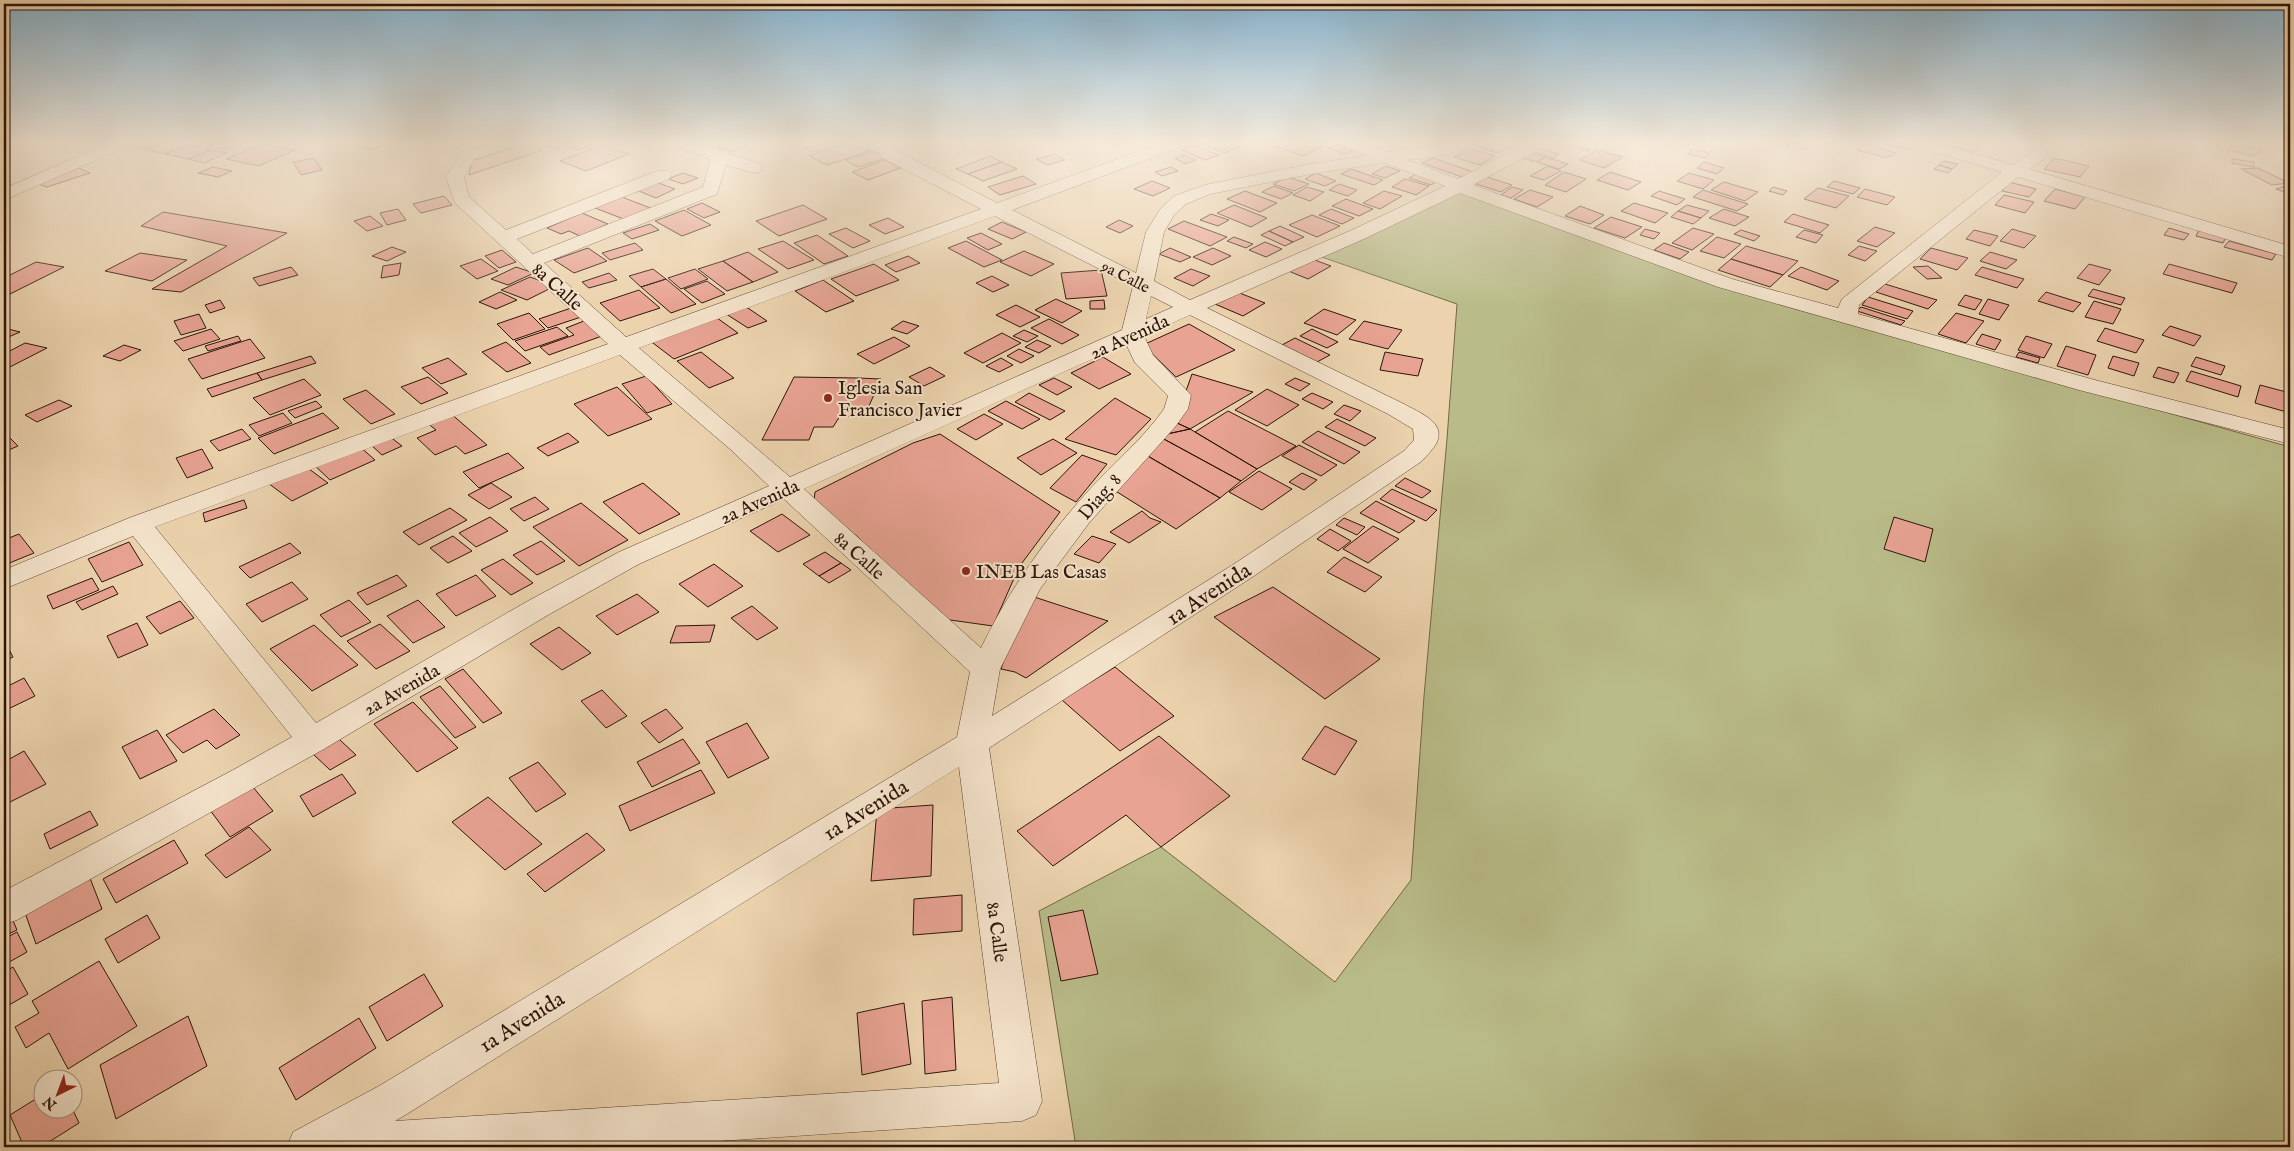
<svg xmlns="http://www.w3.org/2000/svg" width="2294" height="1151" font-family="'IM FELL English',serif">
<rect width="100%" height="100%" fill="#ecd3ae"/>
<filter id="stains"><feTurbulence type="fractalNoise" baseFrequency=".004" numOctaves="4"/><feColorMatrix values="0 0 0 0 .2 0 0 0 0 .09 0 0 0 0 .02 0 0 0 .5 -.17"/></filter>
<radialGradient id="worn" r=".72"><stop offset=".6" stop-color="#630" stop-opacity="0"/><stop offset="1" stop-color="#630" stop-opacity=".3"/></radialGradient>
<path fill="#b9bc89" stroke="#726849" d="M1458,191L1883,333L2290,447V1147H1076L1039,911L1161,847L1335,982L1411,880L1424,696L1447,439L1457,304L1316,255Z"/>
<path fill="#e8a393" stroke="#2c1509" d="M126,143H161L147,148Z
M163,143H178L188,145L165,154L145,150Z
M217,143H243L224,150L207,146Z
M358,143H390L370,150L354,144Z
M527,143L543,150L469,175L472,161Z
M537,143H570L554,149Z
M571,143H598L579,150L565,145Z
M727,143H753L731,152L717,147Z
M824,143L833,146L812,152L805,148Z
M848,143L869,151L827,165L809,156Z
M1199,143H1228L1240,147L1225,153Z
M1271,143H1329L1303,156L1268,144Z
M1481,143H1517L1498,153L1475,146Z
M1557,143H1599L1588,151Z
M1790,143H1799L1808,145L1804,149L1787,146Z
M1881,143H1909L1917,145L1910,150Z
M1958,143H1964L1979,147L1973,152L1953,147Z
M262,144L295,150L259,166L226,159Z
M1336,144L1354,150L1345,154L1327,148Z
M1866,144L1896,153L1886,158L1857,150Z
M2235,144L2261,150L2255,156L2227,150Z
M188,145L211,150L188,159L165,154Z
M602,145L629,154L586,171L560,161Z
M1194,145L1219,155L1205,160L1181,150Z
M1469,148L1495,156L1480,165L1454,157Z
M1538,148L1559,154L1553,158L1532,151Z
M1692,149L1710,153L1706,158L1688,154Z
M211,150L227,153L204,163L188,159Z
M1597,150L1623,157L1604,168L1579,160Z
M874,151L887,158L858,167L845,160Z
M1530,153L1545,157L1537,162L1522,158Z
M1055,154L1065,160L1047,165L1036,159Z
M1185,155L1196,160L1185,164L1175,158Z
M990,156L1002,162L968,174L956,169Z
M1545,157L1568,164L1559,169L1537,162Z
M314,158L322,170L301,175L293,162Z
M1433,158L1473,172L1462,177L1422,163Z
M2054,158L2089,166L2080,177L2044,169Z
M2232,159L2254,162V167L2232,163Z
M885,160L901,168L868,180L852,172Z
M1944,161L1958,164L1952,169L1939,165Z
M1002,162L1017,169L983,181L968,174Z
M1704,162L1724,168L1717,174L1697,168Z
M1939,165L1952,169L1948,173L1934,169Z
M1386,166L1400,171L1385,178L1372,174Z
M1548,166L1561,171L1544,180L1530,176Z
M213,167L232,171L218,177L198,173Z
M1171,167L1178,171L1162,176L1155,172Z
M79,168L90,173L47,187L35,183Z
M2258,168L2289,183L2272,185L2241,169Z
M1351,169L1383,180L1374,185L1341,174Z
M1564,172L1586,179L1566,192L1545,185Z
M1610,172L1641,182L1628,190L1597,180Z
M683,173L698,178L683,184L668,179Z
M1316,173L1336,181L1325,186L1305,179Z
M1689,173L1714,180L1703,189L1677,181Z
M1416,174L1437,181L1431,185L1409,178Z
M1023,176L1036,184L1000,195L988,187Z
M1288,177L1309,184L1294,191L1273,184Z
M1487,177L1512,185L1501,192L1476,184Z
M1405,179L1429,186L1416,195L1392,187Z
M653,181L675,189L656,198L634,189Z
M1152,181L1170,188L1153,196L1134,189Z
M1834,181L1860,188L1853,194L1827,187Z
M1724,182L1758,192L1745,201L1711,190Z
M2009,182L2036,189L2029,197L2002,191Z
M1339,184L1357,190L1348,196L1329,190Z
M1274,186L1293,193L1281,199L1262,192Z
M2285,186L2290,188V194L2276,189Z
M1307,187L1324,192L1310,201L1293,195Z
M1512,187L1523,190L1511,198L1501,195Z
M1773,187L1787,191L1783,195L1769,191Z
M1818,188L1849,196L1836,208L1804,199Z
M1865,189L1895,197L1887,205L1857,197Z
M2055,189L2085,197L2075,209L2044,201Z
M1530,190L1553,197L1537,207L1514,199Z
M1703,190L1748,204L1737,211L1693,197Z
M1245,191L1277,203L1260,212L1227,199Z
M1384,191L1402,196L1380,209L1363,203Z
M1659,191L1685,199L1677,205L1651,196Z
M2004,195L2034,202L2025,213L1995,205Z
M444,196L452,205L421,213L413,204Z
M622,197L653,209L626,220L595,208Z
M1346,199L1373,209L1359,216L1332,206Z
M702,203L720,212L704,218L687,209Z
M1634,203L1668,213L1655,223L1621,211Z
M803,205L827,219L779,236L756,221Z
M1234,205L1267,218L1251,227L1217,213Z
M1687,205L1709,211L1701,218L1678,211Z
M1580,206L1604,215L1590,224L1565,216Z
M398,209L406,220L387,225L380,213Z
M1331,209L1354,218L1342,224L1319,215Z
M1724,209L1749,217L1735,226L1709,218Z
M684,210L711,225L682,236L655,221Z
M1678,211L1701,218L1693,224L1671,217Z
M163,212L287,233L181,292L152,289L227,246L141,226Z
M582,213L608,224L580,236L569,231L561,234L547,228Z
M1211,214L1229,220L1218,226L1200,220Z
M1793,214L1829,225L1820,233L1784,222Z
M1312,215L1340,226L1317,237L1289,225Z
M370,216L383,226L367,231L354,221Z
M1611,217L1642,227L1625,238L1594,228Z
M888,218L904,227L885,234L869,225Z
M1119,220L1133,226L1120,233L1106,227Z
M1184,221L1227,237L1210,246L1168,229Z
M1002,222L1026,232L1012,239L988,229Z
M650,224L659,230L632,239L623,233Z
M1280,226L1304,237L1293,242L1269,231Z
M1875,227L1895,233L1877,247L1857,241Z
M846,228L870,241L853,248L829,234Z
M1693,228L1714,234L1692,250L1672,243Z
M2169,228L2189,234L2184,240L2164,235Z
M1645,229L1660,233L1654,239L1640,235Z
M2012,229L2036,236L2024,248L2000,241Z
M1741,230L1760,236L1754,241L1734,234Z
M1804,230L1823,235L1816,243L1796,237Z
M1974,230L1998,236L1990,246L1966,239Z
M2199,230L2226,237L2223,243L2196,236Z
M1269,231L1293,242L1285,246L1261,235Z
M981,233L1002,244L988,250L967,238Z
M817,235L848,256L824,264L794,243Z
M1234,237L1253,244L1246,248L1227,241Z
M1717,237L1741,244L1724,258L1700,251Z
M783,241L814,260L788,269L758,249Z
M966,241L1002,260L984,267L948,248Z
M2229,241L2276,254L2272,260L2224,247Z
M1265,242L1282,249L1266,257L1249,250Z
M635,243L643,250L610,260L602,253Z
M1664,243L1689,252L1680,259L1654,250Z
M1746,246L1798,261L1783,275L1731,259Z
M1859,246L1877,251L1865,261L1848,255Z
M392,247L406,252L387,261L372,256Z
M588,248L607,261L574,273L554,260Z
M1170,248L1191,257L1180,262L1159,254Z
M1213,248L1231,256L1212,265L1193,257Z
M1931,248L1968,258L1957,270L1920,259Z
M502,250L516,262L499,268L485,256Z
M1024,251L1054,264L1031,276L1000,262Z
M748,252L778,272L753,282L723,261Z
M1990,252L2017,260L2006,269L1980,261Z
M140,253L187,260L152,281L105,271Z
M908,256L920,263L896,272L885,265Z
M1309,258L1331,266L1308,279L1286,270Z
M481,259L498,271L477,279L460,266Z
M1731,259L1783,275L1770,287L1718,270Z
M723,261L753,282L727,291L698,269Z
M36,262L64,267L4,297V278Z
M401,263L399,275L381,278L383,266Z
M874,264L899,280L856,296L831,279Z
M2089,264L2111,270L2099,285L2077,278Z
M2169,264L2237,283L2232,293L2163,274Z
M1928,266L1942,278L1927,279L1913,267Z
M291,267L298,275L259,286L253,278Z
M516,267L534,273L508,285L491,279Z
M1801,267L1839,281L1827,290L1788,276Z
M1982,267L2024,279L2017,288L1975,275Z
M653,269L666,279L641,287L629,276Z
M695,269L708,279L681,289L668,278Z
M1191,269L1210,276L1193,286L1174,278Z
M1101,270L1107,296L1066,299L1061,273Z
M609,273L617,280L589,288L582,282Z
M992,276L1009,285L993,292L976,283Z
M530,277L555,286L527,300L501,290Z
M666,279L696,304L671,313L641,287Z
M823,280L854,301L826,312L795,291Z
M707,281L725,294L702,303L684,289Z
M1885,284L1937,300L1928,309L1876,292Z
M2093,289L2125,298L2121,305L2088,296Z
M639,290L660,308L620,321L600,303Z
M500,292L517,300L496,309L479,302Z
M1237,292L1265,303L1243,316L1215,304Z
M2046,292L2081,303L2073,312L2038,301Z
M1965,295L1982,300L1975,310L1958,305Z
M1868,297L1913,311L1907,319L1862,305Z
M1056,299L1082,311L1062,323L1035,310Z
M1988,299L2009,305L1999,320L1979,314Z
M220,300L225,308L210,313L205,305Z
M1104,300L1105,309H1090V301Z
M2094,301L2121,309L2113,324L2085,317Z
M742,304L767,321L748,328L723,312Z
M1016,305L1040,317L1020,327L996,315Z
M1861,307L1905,321L1901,325L1857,311Z
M571,308L581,317L548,328L539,319Z
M1324,309L1356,320L1337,335L1304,323Z
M529,313L545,329L513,340L497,324Z
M1956,313L1984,321L1966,343L1938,334Z
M199,314L206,328L181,335L174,321Z
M713,315L738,333L674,359L649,340Z
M1049,319L1079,335L1062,344L1031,328Z
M584,321L602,336L549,355L540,347L574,335L566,328Z
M903,321L919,326L907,334L891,329Z
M1364,321L1402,330L1388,349L1349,339Z
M1189,324L1235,350L1176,377L1143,345Z
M2170,326L2201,336L2194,346L2162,335Z
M557,327L568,336L525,351L515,341Z
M4,328L20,332L4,339Z
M2105,328L2144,340L2136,353L2097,341Z
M211,329L220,339L183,351L174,341Z
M1312,329L1338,342L1327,348L1300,336Z
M1024,330L1038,336L1027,342L1013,336Z
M1002,333L1021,343L983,363L964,353Z
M1982,334L2001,340L1995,350L1976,344Z
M238,336L241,341L208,351L205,346Z
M2026,336L2052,344L2044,358L2018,350Z
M894,337L910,346L874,364L857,354Z
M1295,338L1330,355L1317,362L1282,345Z
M250,339L265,358L202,379L188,359Z
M1037,340L1051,346L1039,353L1025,347Z
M506,342L531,363L507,372L482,352Z
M25,343L47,348L4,370V354Z
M124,345L141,350L120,361L103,356Z
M2066,346L2096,355L2088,375L2057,366Z
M1019,349L1034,356L1021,363L1007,356Z
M701,352L734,378L709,388L677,361Z
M1385,352L1423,359L1418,376L1380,370Z
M2019,352L2040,358L2038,363L2016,357Z
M311,356L316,363L262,380L257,373Z
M2113,356L2139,363L2134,376L2108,368Z
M1103,357L1131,374L1099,389L1071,373Z
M2196,357L2225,366L2221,375L2191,366Z
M448,358L467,374L441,384L422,368Z
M1001,358L1013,365L999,372L986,366Z
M930,367L945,376L924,386L909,377Z
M2158,367L2179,373L2174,383L2153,377Z
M2191,371L2241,386L2238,397L2186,381Z
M257,373L262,380L212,397L207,389Z
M1192,374L1253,392L1190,429L1175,422Z
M646,376L672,404L647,413L622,384Z
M428,377L448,393L421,404L401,387Z
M794,377L858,378L881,379L864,417L840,416L833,427H814L809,440H762Z
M1054,378L1072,387L1057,395L1039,385Z
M1295,378L1310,384L1300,391L1285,384Z
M304,379L321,395L270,415L253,398Z
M2260,385L2290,393V413L2255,403Z
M617,387L652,419L608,436L574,404Z
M1267,389L1299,405L1267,426L1235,410Z
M366,390L395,414L371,424L343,399Z
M1029,393L1065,411L1050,420L1015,402Z
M1312,393L1333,402L1323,409L1302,399Z
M1115,398L1151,419L1116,455L1065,439Z
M59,400L72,406L37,422L25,415Z
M316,401L322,407L295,418L288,411Z
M1006,401L1040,419L1022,429L988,411Z
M1344,405L1361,411L1350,421L1334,414Z
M1228,411L1296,446L1257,469L1195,432Z
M449,412L487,445L465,454L456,446L435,455L417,438L436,430L426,422Z
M283,413L292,423L259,436L249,425Z
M323,413L339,428L274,454L258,438Z
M984,414L1003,424L976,440L957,429Z
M1337,419L1376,438L1365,446L1325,427Z
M1175,422L1190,429L1167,434Z
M242,429L251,439L219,451L210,441Z
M1190,429L1257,469L1241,481L1162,438L1167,434Z
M1318,431L1360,452L1344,464L1302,442Z
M568,433L579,442L548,456L537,448Z
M940,434L1060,512L1019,567L993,626L943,619L909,591L859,538L814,501L815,492L913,443Z
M389,436L402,446L382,455L370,444Z
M9,437L18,446L4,452V439Z
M1162,438L1241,481L1220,498L1146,455Z
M1053,439L1077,453L1041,475L1017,458Z
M358,445L375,460L330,480L313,464Z
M1299,445L1337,465L1321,476L1282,456Z
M202,449L213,468L187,478L176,458Z
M508,453L524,468L479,488L463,472Z
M1082,455L1107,464L1076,502L1050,488Z
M1146,455L1220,498L1176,529L1114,490Z
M305,466L328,483L292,501L268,483Z
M1259,471L1292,489L1262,510L1229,492Z
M1302,473L1317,480L1304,490L1289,482Z
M1405,478L1431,491L1422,498L1395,486Z
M491,483L512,497L489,509L468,495Z
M643,483L680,514L639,534L603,502Z
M1392,489L1437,510L1426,521L1380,499Z
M535,497L549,509L524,521L510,509Z
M244,500L247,508L205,522L203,513Z
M1376,501L1415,521L1399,533L1360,513Z
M581,503L628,540L579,566L533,527Z
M450,508L467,520L419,545L403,532Z
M1142,511L1150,518L1161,522L1129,543L1110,532Z
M782,514L810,535L778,552L750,531Z
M490,517L508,531L476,547L459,533Z
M1894,517L1933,529L1925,562L1884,549Z
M1344,518L1365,527L1357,535L1336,525Z
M1373,526L1399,539L1368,563L1343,549Z
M1330,529L1351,541L1338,551L1317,539Z
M19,534L34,553L7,564L4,559V540Z
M453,536L472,551L448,563L430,548Z
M1092,536L1116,544L1099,563L1074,554Z
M541,541L565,561L537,575L513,555Z
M129,542L143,565L102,582L88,559Z
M290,543L301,553L250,578L239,567Z
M825,552L841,563L819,576L803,564Z
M1344,557L1382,577L1365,592L1327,572Z
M503,559L533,583L511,595L481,570Z
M841,563L851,570L829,583L819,576Z
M714,564L743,586L708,607L679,584Z
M397,575L407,586L367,605L357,593Z
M476,575L496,596L456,616L436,594Z
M92,578L99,590L53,609L47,596Z
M292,582L308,599L262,622L246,604Z
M113,586L118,594L82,610L76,602Z
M1273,587L1380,659L1325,699L1214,617Z
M637,594L659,612L617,635L596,616Z
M1025,594L1108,621L1026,678L1015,672L1001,669Z
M349,600L371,622L341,637L320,615Z
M418,600L445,627L413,643L387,616Z
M180,601L194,618L160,634L146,617Z
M752,606L778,628L757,640L731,618Z
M137,623L148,645L118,658L107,636Z
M380,624L410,651L376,669L347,641Z
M314,625L358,665L312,691L270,649Z
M715,625L710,642L670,643L676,626Z
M559,627L591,653L562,670L530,644Z
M6,644L13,657L4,661V645Z
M1115,667L1174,716L1120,751L1062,700Z
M463,669L502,713L483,723L445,679Z
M24,678L35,696L4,711V688Z
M440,686L476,727L455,738L420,697Z
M602,690L627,716L606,728L581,701Z
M413,702L458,748L417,772L374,724Z
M214,709L240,735L216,749L207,740L183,753L166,735Z
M666,709L683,728L659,743L641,723Z
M747,723L769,758L728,778L706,742Z
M1325,726L1357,741L1335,775L1302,759Z
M157,730L177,761L140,779L122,747Z
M1159,736L1230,796L1161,847L1126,815L1053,866L1017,831Z
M339,739L356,755L330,770L313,754Z
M683,739L700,763L652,787L637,762Z
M24,751L46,784L8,803L4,797V762Z
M538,762L566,794L536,812L509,778Z
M701,770L715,793L630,831L619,806Z
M342,774L356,793L313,817L300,796Z
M252,786L273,811L230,837L210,810Z
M488,797L542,844L505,870L452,822Z
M933,805L931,876L871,881L877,809Z
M90,811L98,825L50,849L44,834Z
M249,827L271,850L226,878L205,855Z
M587,833L605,850L545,892L527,874Z
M174,840L188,863L116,903L103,879Z
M88,873L102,909L36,944L23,907Z
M962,895V931L913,935L914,899Z
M1083,910L1098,974L1061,981L1048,917Z
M9,911L17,930L4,936V913Z
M147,915L160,938L118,963L105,939Z
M17,932L27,952L4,965V939Z
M99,961L137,1026L68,1069L49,1033L26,1048L15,1027L39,1013L32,1001Z
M13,967L28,994L4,1008V972Z
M424,974L443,1006L387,1041L369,1007Z
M952,997L956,1070L925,1074L922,1001Z
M904,1003L911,1064L862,1075L857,1013Z
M188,1016L207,1066L116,1119L100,1065Z
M359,1018L376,1048L296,1100L279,1068Z
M42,1095V1108H72L79,1123L41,1147H24L10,1115Z"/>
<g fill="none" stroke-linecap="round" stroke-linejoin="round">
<defs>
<path id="street" d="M109,143H130L128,146L4,200V189Z
M441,143H460L470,150L490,143H513L511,146L474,159L464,177L469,197L506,230L657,171H669L672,175L669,179L517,239L533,254L703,187L711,159L674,146L672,143H695L760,164L763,168L760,172L754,173L726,165L717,194L544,263L626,337L981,209L881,157L876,143H892L895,150L997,203L1162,143H1185L1183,146L1012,210L1136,273L1146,232L1161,208L1174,196L1205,185L1316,163L1367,156L1344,146L1342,143H1364L1389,152L1452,143H1474C1467,155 1422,158 1407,160L1458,179L1527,143H1547L1545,146L1473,185L1732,279L1838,308L1842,299L2002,172L1915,146L1913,143H1938L2013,165L2046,143H2065L2063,146L2029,169L2290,246V258L2018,177L1859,305L1858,314L2095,380L2290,430V444L2079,390L1718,287L1460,193L1366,238L1207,308L1404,404C1418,412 1446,422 1437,442C1434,449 1426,456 1422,461L1254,576L989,748L1042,1101L1036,1115L1022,1121L628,1147H287L293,1132L379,1086L957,737L970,672L784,499L639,564L548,615L324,749L17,920L4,924V891L233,770L292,737L133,536L4,589V570L129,518L608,344L455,203L446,177L459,157ZM1385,163L1445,186L1352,230L1190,300L1154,281L1164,232L1174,215L1186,204L1210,194L1316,173ZM995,216L1133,286L1122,330L790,477L639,348ZM1151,296L1173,307L1146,319ZM1190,315L1388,414L1413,429L1414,440L1404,451L1234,564L992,716L1000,669L1040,589L1089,523L1175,427L1188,409L1191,395L1153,355L1144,336ZM1126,344L1135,363L1168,396L1164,409C1143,439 1113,464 1089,490C1045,539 1009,590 981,648L804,489ZM620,355L730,449L769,486L619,552L528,601L316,723L155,527ZM959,767L999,1083L395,1121L407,1114Z"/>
</defs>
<use href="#street" stroke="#5c4432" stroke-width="1"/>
<use href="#street" fill="#f3e2ca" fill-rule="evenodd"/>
</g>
<linearGradient id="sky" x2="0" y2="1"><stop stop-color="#88b5d1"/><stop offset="0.47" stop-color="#f6ebdb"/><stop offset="1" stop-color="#f6ebdb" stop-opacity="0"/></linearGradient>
<rect width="2294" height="304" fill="url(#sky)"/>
<g fill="#8f2418" stroke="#f3e2ca" stroke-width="2">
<circle cx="828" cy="398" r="5"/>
<circle cx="966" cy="571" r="5"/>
</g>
<g text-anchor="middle" stroke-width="4" stroke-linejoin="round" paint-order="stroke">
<g font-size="16" fill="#2c1509" stroke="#f3e2ca">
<text transform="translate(1126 276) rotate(27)" y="6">9a Calle</text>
</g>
<g font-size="19" fill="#2c1509" stroke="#f3e2ca">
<text transform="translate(558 286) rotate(42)" y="7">8a Calle</text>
<text transform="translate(1129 336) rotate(-24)" y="7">2a Avenida</text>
<text transform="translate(1099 496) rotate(-49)" y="7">Diag. 8</text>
<text transform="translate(759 501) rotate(-24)" y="7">2a Avenida</text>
<text transform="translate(860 555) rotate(42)" y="7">8a Calle</text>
<text transform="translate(401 689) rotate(-30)" y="7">2a Avenida</text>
<text transform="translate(998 932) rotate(82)" y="7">8a Calle</text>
</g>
<g font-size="19" fill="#2c1509" stroke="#f3e2ca" text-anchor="start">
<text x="838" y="394">Iglesia San<tspan x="838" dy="22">Francisco Javier</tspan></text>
<text x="976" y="578">INEB Las Casas</text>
</g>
<g font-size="22" fill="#2c1509" stroke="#f3e2ca">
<text transform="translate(1208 593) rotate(-33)" y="8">1a Avenida</text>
<text transform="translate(865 809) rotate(-32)" y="8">1a Avenida</text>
<text transform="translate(521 1021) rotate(-32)" y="8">1a Avenida</text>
</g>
</g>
<rect width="2294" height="1151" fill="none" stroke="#ecd3ae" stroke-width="20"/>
<rect x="5" y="5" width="2284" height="1141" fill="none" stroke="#2c1509" stroke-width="2.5"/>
<rect x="10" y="10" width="2274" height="1131" fill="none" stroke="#2c1509"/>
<g transform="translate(58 1094) rotate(222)"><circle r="24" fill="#f3e2ca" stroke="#a3907d"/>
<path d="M0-4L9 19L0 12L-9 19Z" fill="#8f2418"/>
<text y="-8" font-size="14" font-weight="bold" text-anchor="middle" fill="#2c1509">N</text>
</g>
<rect width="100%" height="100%" filter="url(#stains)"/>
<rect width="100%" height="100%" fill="url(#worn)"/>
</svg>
